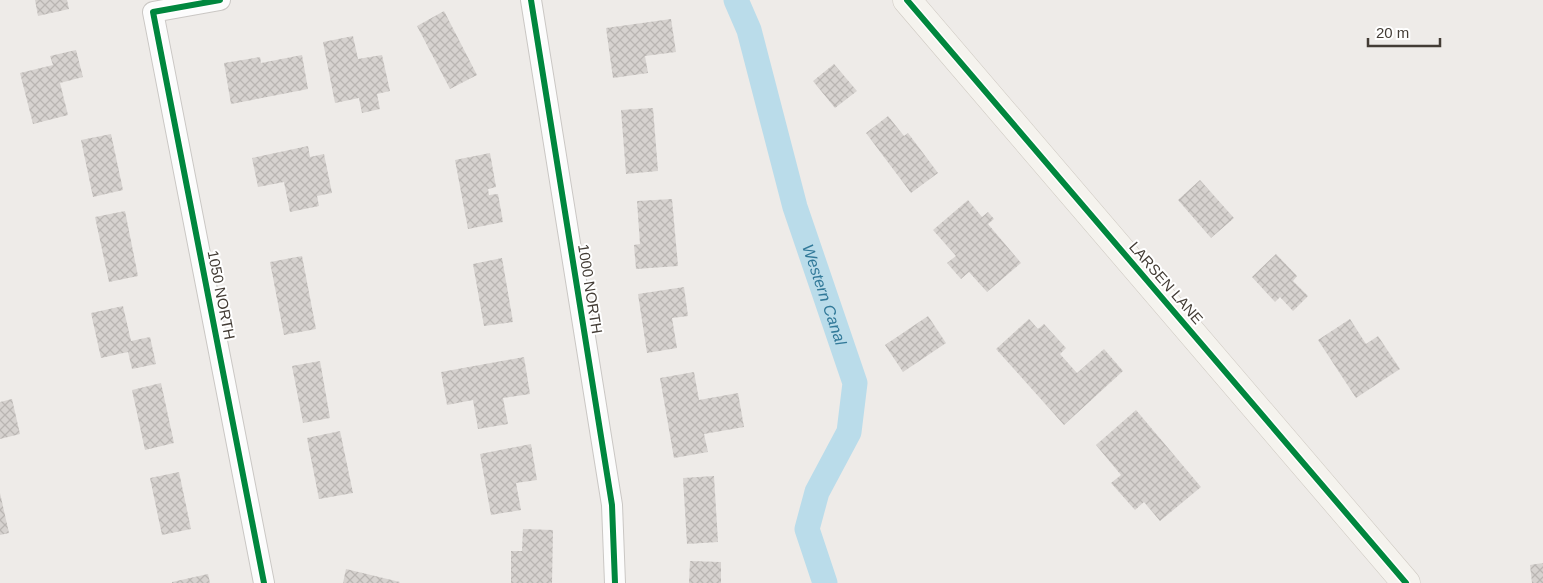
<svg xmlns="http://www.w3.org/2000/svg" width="1543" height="583" font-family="Helvetica,sans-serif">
<defs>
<pattern id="building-cross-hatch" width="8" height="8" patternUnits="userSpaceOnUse" patternTransform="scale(1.25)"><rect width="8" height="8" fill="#d6d2cf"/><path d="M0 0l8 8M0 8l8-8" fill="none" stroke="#b9b5b2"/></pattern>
</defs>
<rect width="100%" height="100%" fill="#eeebe8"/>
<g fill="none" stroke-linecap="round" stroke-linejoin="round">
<path stroke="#badcea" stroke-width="25" id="s1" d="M736,0L749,30L795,207L855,383L849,432L817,492L807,529L825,583"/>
</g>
<path fill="url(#building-cross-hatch)" d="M35,0H67L69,9L38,16Z
M444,11L477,75L450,89L417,26Z
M671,19L676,52L645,56L648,73L613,78L606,28Z
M353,36L358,59L382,55L390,91L377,94L380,109L362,113L359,98L335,103L323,42Z
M76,50L83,77L60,83L68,115L33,124L20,73L53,65L50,56Z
M302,55L308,89L231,104L224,63L260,57L261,63Z
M834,64L857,91L835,108L813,81Z
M653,108L658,171L626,174L621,110Z
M888,116L904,136L908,133L938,173L911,193L866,133Z
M111,134L123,190L93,197L81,140Z
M308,146L310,157L324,154L332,193L317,196L319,206L290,212L284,182L258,187L252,158Z
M490,153L496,187L488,189L489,195L498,194L503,222L468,229L455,160Z
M1200,180L1234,218L1211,238L1178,200Z
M672,199L678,266L636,269L634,245L640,244L637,201Z
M968,200L982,217L988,212L994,219L988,224L1021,263L987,292L969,272L961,279L947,263L956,256L933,230Z
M125,211L138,276L109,282L95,217Z
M1276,254L1297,276L1293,281L1308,296L1293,311L1280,297L1275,302L1252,277Z
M302,256L316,329L284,335L270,262Z
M502,258L513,322L484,326L473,264Z
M684,287L688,316L672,318L677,348L647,353L638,294Z
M123,306L131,341L150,337L156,364L132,369L128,352L101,358L91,313Z
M928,316L946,343L903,372L885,345Z
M1029,319L1038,329L1044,324L1066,348L1060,354L1077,373L1104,349L1123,371L1064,425L996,349Z
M1350,319L1366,344L1378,336L1400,369L1356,398L1318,340Z
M524,357L530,394L503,398L508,424L478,429L473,400L447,405L441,372Z
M320,361L330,418L303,423L292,366Z
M694,372L699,400L738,393L744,427L704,434L708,452L674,458L660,378Z
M161,383L174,443L145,450L132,390Z
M12,399L20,434L0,439V402Z
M1136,410L1201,487L1160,521L1144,502L1135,510L1111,483L1121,475L1096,445Z
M340,431L353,493L319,499L307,438Z
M531,444L537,480L516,483L521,510L491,515L480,454Z
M179,472L191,529L162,535L150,478Z
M714,476L718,542L687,544L683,478Z
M0,493L9,533L0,535Z
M523,529L553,530L552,583H511V551H522Z
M690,561L721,562V583H689Z
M1543,563V583H1532L1530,565Z
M346,569L400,582L399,583H343Z
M208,574L210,583H172V582Z"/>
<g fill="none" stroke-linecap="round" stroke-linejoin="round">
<defs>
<path id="minor" d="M220,0L153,12L264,583
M531,0L612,505L615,583"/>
<path id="secondary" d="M907,0L1406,583"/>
</defs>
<use href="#minor" stroke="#cac7c4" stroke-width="22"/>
<use href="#secondary" stroke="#cec9c1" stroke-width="29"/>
<use href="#minor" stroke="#fcfcfc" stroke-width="20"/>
<use href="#secondary" stroke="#f5f3ee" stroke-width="28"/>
<defs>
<path id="cycleway" d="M220,0L153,12L264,583
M531,0L612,505L615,583
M907,0L1406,583"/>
</defs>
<use href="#cycleway" stroke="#fff" stroke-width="9"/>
<use href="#cycleway" stroke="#00873e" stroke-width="6"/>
</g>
<g text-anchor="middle" stroke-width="4" stroke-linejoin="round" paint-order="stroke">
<g font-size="15" fill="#433c35" stroke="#fff">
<text transform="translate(1166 283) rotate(49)" y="5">LARSEN LANE</text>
<text transform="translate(590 289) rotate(81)" y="5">1000 NORTH</text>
<text transform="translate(221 295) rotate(79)" y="5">1050 NORTH</text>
</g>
<g font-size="16" font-style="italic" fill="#317999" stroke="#fff">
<text dy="6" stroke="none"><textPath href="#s1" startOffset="308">Western Canal</textPath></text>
</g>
</g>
<path d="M1368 38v8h72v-8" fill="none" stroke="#433c35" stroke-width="2.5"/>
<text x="1376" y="38" font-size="15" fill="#433c35" stroke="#ffffff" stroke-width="4" paint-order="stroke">20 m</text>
</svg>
